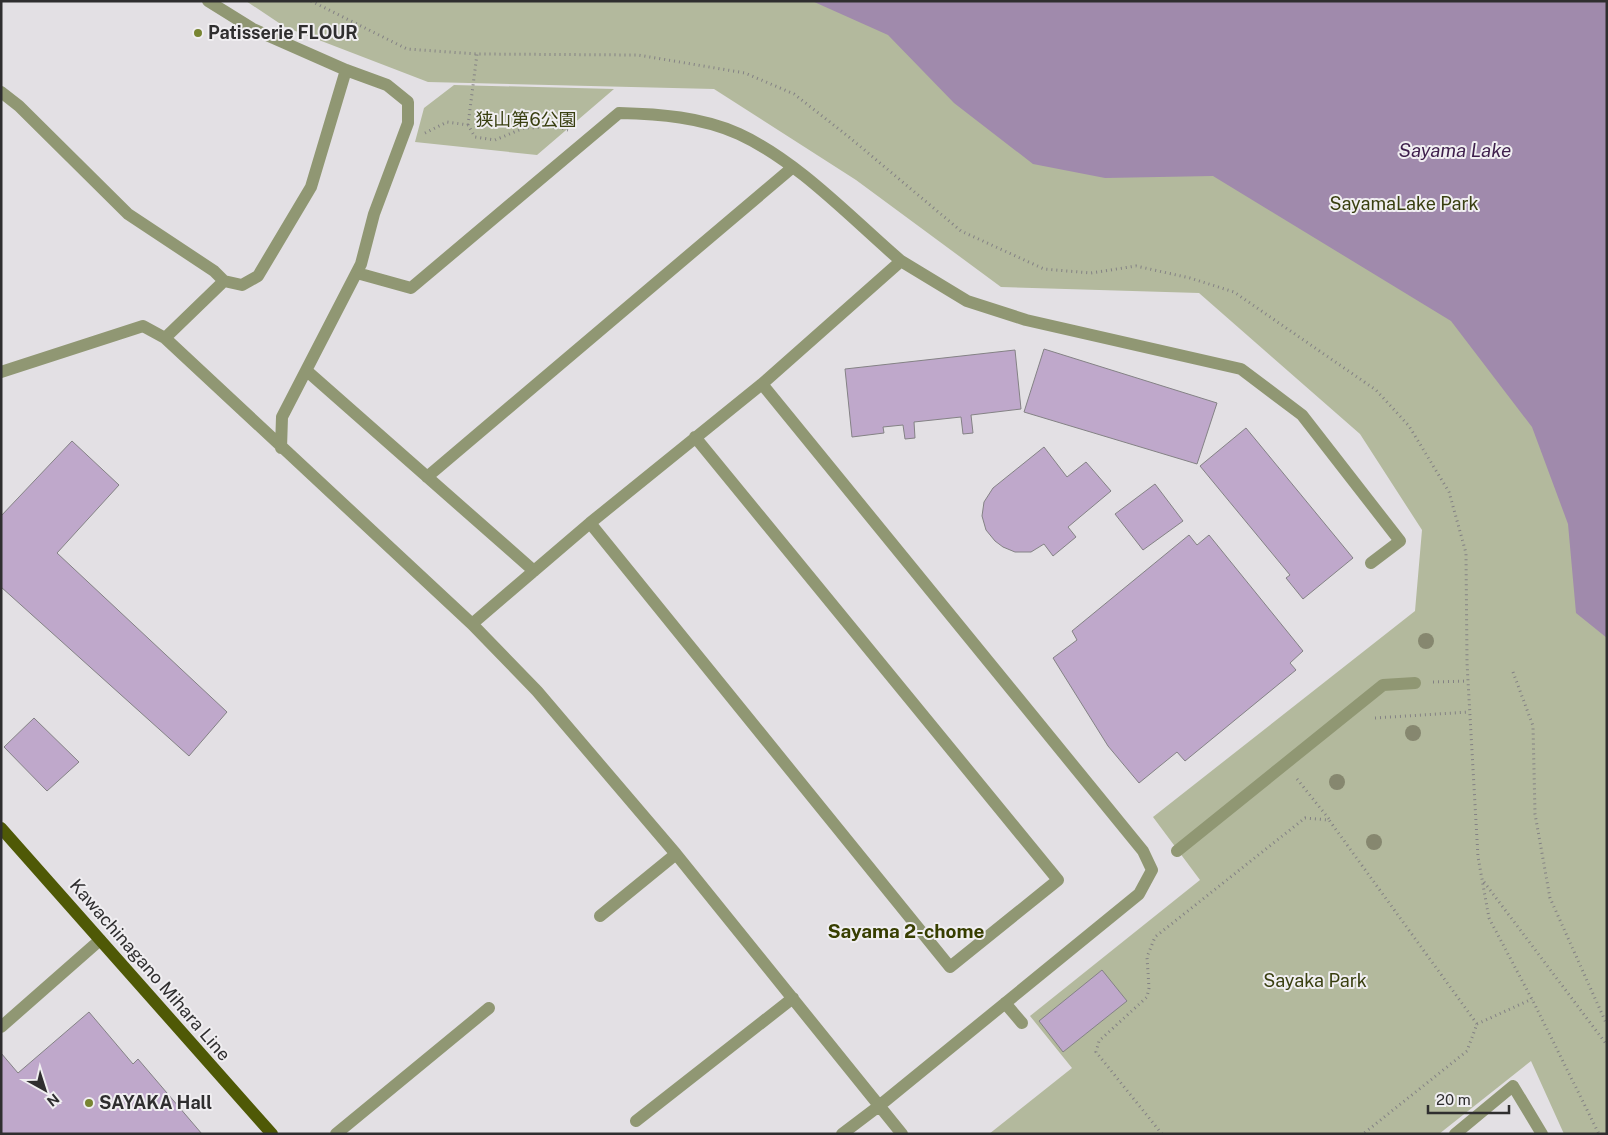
<svg xmlns="http://www.w3.org/2000/svg" width="1608" height="1135" font-family="'Public Sans','Noto Sans JP',sans-serif">
<rect width="100%" height="100%" fill="#e3e0e4"/>
<path fill="#b3b99d" d="M246,1H1607V1134H1564L1531,1061L1439,1134H989L1072,1068L1030,1016L1200,880L1153,817L1415,611L1422,530L1360,434L1199,293L1001,287L856,180L714,89L428,82L285,27Z
M454,85L614,89L537,155L415,142L424,108Z"/>
<path fill="#a08aac" d="M812,1H1607V638L1576,613L1568,524L1532,427L1451,321L1213,176L1105,178L1033,164L954,103L888,35Z"/>
<path fill="#bfa8cb" stroke="#848285" d="M1044,349L1217,403L1197,464L1024,412Z
M1015,350L1021,409L971,415L973,433L963,434L961,417L914,422L915,438L905,439L903,425L883,427L884,433L852,437L845,369Z
M1246,428L1353,558L1303,599L1286,578L1290,575L1200,466Z
M72,441L119,485L57,553L227,712L189,756L1,587V516Z
M1044,447L1067,477L1086,462L1111,491L1068,527L1076,537L1053,556L1044,544L1031,552H1015L1003,547L995,541L986,530L982,516L984,502L993,488Z
M1155,484L1183,521L1143,550L1115,514Z
M1189,535L1197,545L1209,535L1303,651L1290,663L1296,670L1185,761L1177,752L1139,783L1108,746L1053,658L1077,640L1072,631Z
M34,718L79,762L47,791L4,747Z
M1102,970L1127,1001L1063,1052L1039,1021Z
M89,1012L133,1064L138,1059L202,1134H1V1053L18,1073Z"/>
<g fill="none" stroke-linecap="round" stroke-linejoin="round">
<path stroke="#838184" stroke-width="3" stroke-dasharray="1 4" stroke-linecap="butt" d="M311,1L407,49L477,54L638,55L745,73L794,94L849,137L961,231L1044,269L1091,273L1136,266L1190,278L1234,292L1376,390L1409,426L1449,492L1466,553L1467,663L1478,857L1489,918L1536,1007L1599,1134
M468,125L477,54
M425,133L447,122L468,125L475,137L495,140L524,128L558,127L568,130
M1513,672L1533,726L1535,814L1550,898L1607,1025
M1433,682L1468,681
M1375,718L1469,712
M1297,779L1329,819
M1484,882L1607,1045
M1477,1024L1532,999
M1162,1134L1096,1052L1099,1041L1147,997L1149,988L1147,957L1155,937L1305,818L1329,820L1477,1024L1467,1051L1363,1134"/>
<path stroke="#909773" stroke-width="12" d="M208,1L253,29L346,70L387,85L408,102V123L374,214L361,264L282,417L281,448
M1,92L19,106L128,214L214,271L224,281L242,285L258,276L311,187L346,70
M901,261L967,301L1026,320L1241,369L1302,415L1400,541L1371,563
M357,273L411,288L619,113C659,114 702,117 739,134C798,161 852,219 901,261L762,384L590,523L472,624
M224,281L165,338L472,624L537,691L676,854L902,1134
M307,371L534,571
M1,372L143,326L165,338
M762,384L1143,851L1152,870L1139,894L879,1106L842,1134
M427,477L793,167
M590,523L950,967L1058,880L695,437
M1177,851L1383,685L1415,683
M600,916L676,854
M1005,1003L1022,1023
M1,1027L100,940
M636,1121L793,998
M336,1134L489,1008
M1455,1134L1513,1086L1542,1134"/>
<path stroke="#4f5906" stroke-width="12" d="M1,828L272,1134"/>
</g>
<g fill="#86876f">
<circle cx="1426" cy="641" r="8"/>
<circle cx="1413" cy="733" r="8"/>
<circle cx="1337" cy="782" r="8"/>
<circle cx="1374" cy="842" r="8"/>
</g>
<g fill="#788532" stroke="#f0eef1" stroke-width="2">
<circle cx="198" cy="33" r="5"/>
<circle cx="89" cy="1103" r="5"/>
</g>
<g text-anchor="middle" stroke-width="4" stroke-linejoin="round" paint-order="stroke">
<g font-size="18" font-weight="bold" fill="#2f2e2f" stroke="#f0eef1" text-anchor="start">
<text x="208" y="39">Patisserie FLOUR</text>
<text x="99" y="1109">SAYAKA Hall</text>
</g>
<g font-size="18" fill="#393f10" stroke="#f0eef1">
<text x="526" y="126">狭山第6公園</text>
<text x="1404" y="210">SayamaLake Park</text>
<text x="1315" y="987">Sayaka Park</text>
</g>
<g font-size="18" fill="#2f2e2f" stroke="#f0eef1">
<text transform="translate(150 970) rotate(49)" y="6">Kawachinagano Mihara Line</text>
</g>
<g font-size="19" font-style="italic" fill="#3e1f4c" stroke="#f0eef1">
<text x="1455" y="157">Sayama Lake</text>
</g>
<g font-size="19" font-weight="bold" fill="#373e00" stroke="#f0eef1">
<text x="906" y="938">Sayama 2-chome</text>
</g>
</g>
<rect width="1608" height="1135" fill="none" stroke="#2f2e2f" stroke-width="5"/>
<g transform="translate(45 1090) rotate(141)" stroke="#f0eef1" stroke-width="4" paint-order="stroke">
<path d="M0-4L9 19L0 12L-9 19Z" fill="#2f2e2f"/>
<text y="-8" font-size="14" font-weight="bold" text-anchor="middle" fill="#2f2e2f">N</text>
</g>
<path d="M1428 1105v8h81v-8" fill="none" stroke="#2f2e2f" stroke-width="2.5"/>
<text x="1436" y="1105" font-size="15" fill="#2f2e2f" stroke="#f0eef1" stroke-width="4" paint-order="stroke">20 m</text>
</svg>
